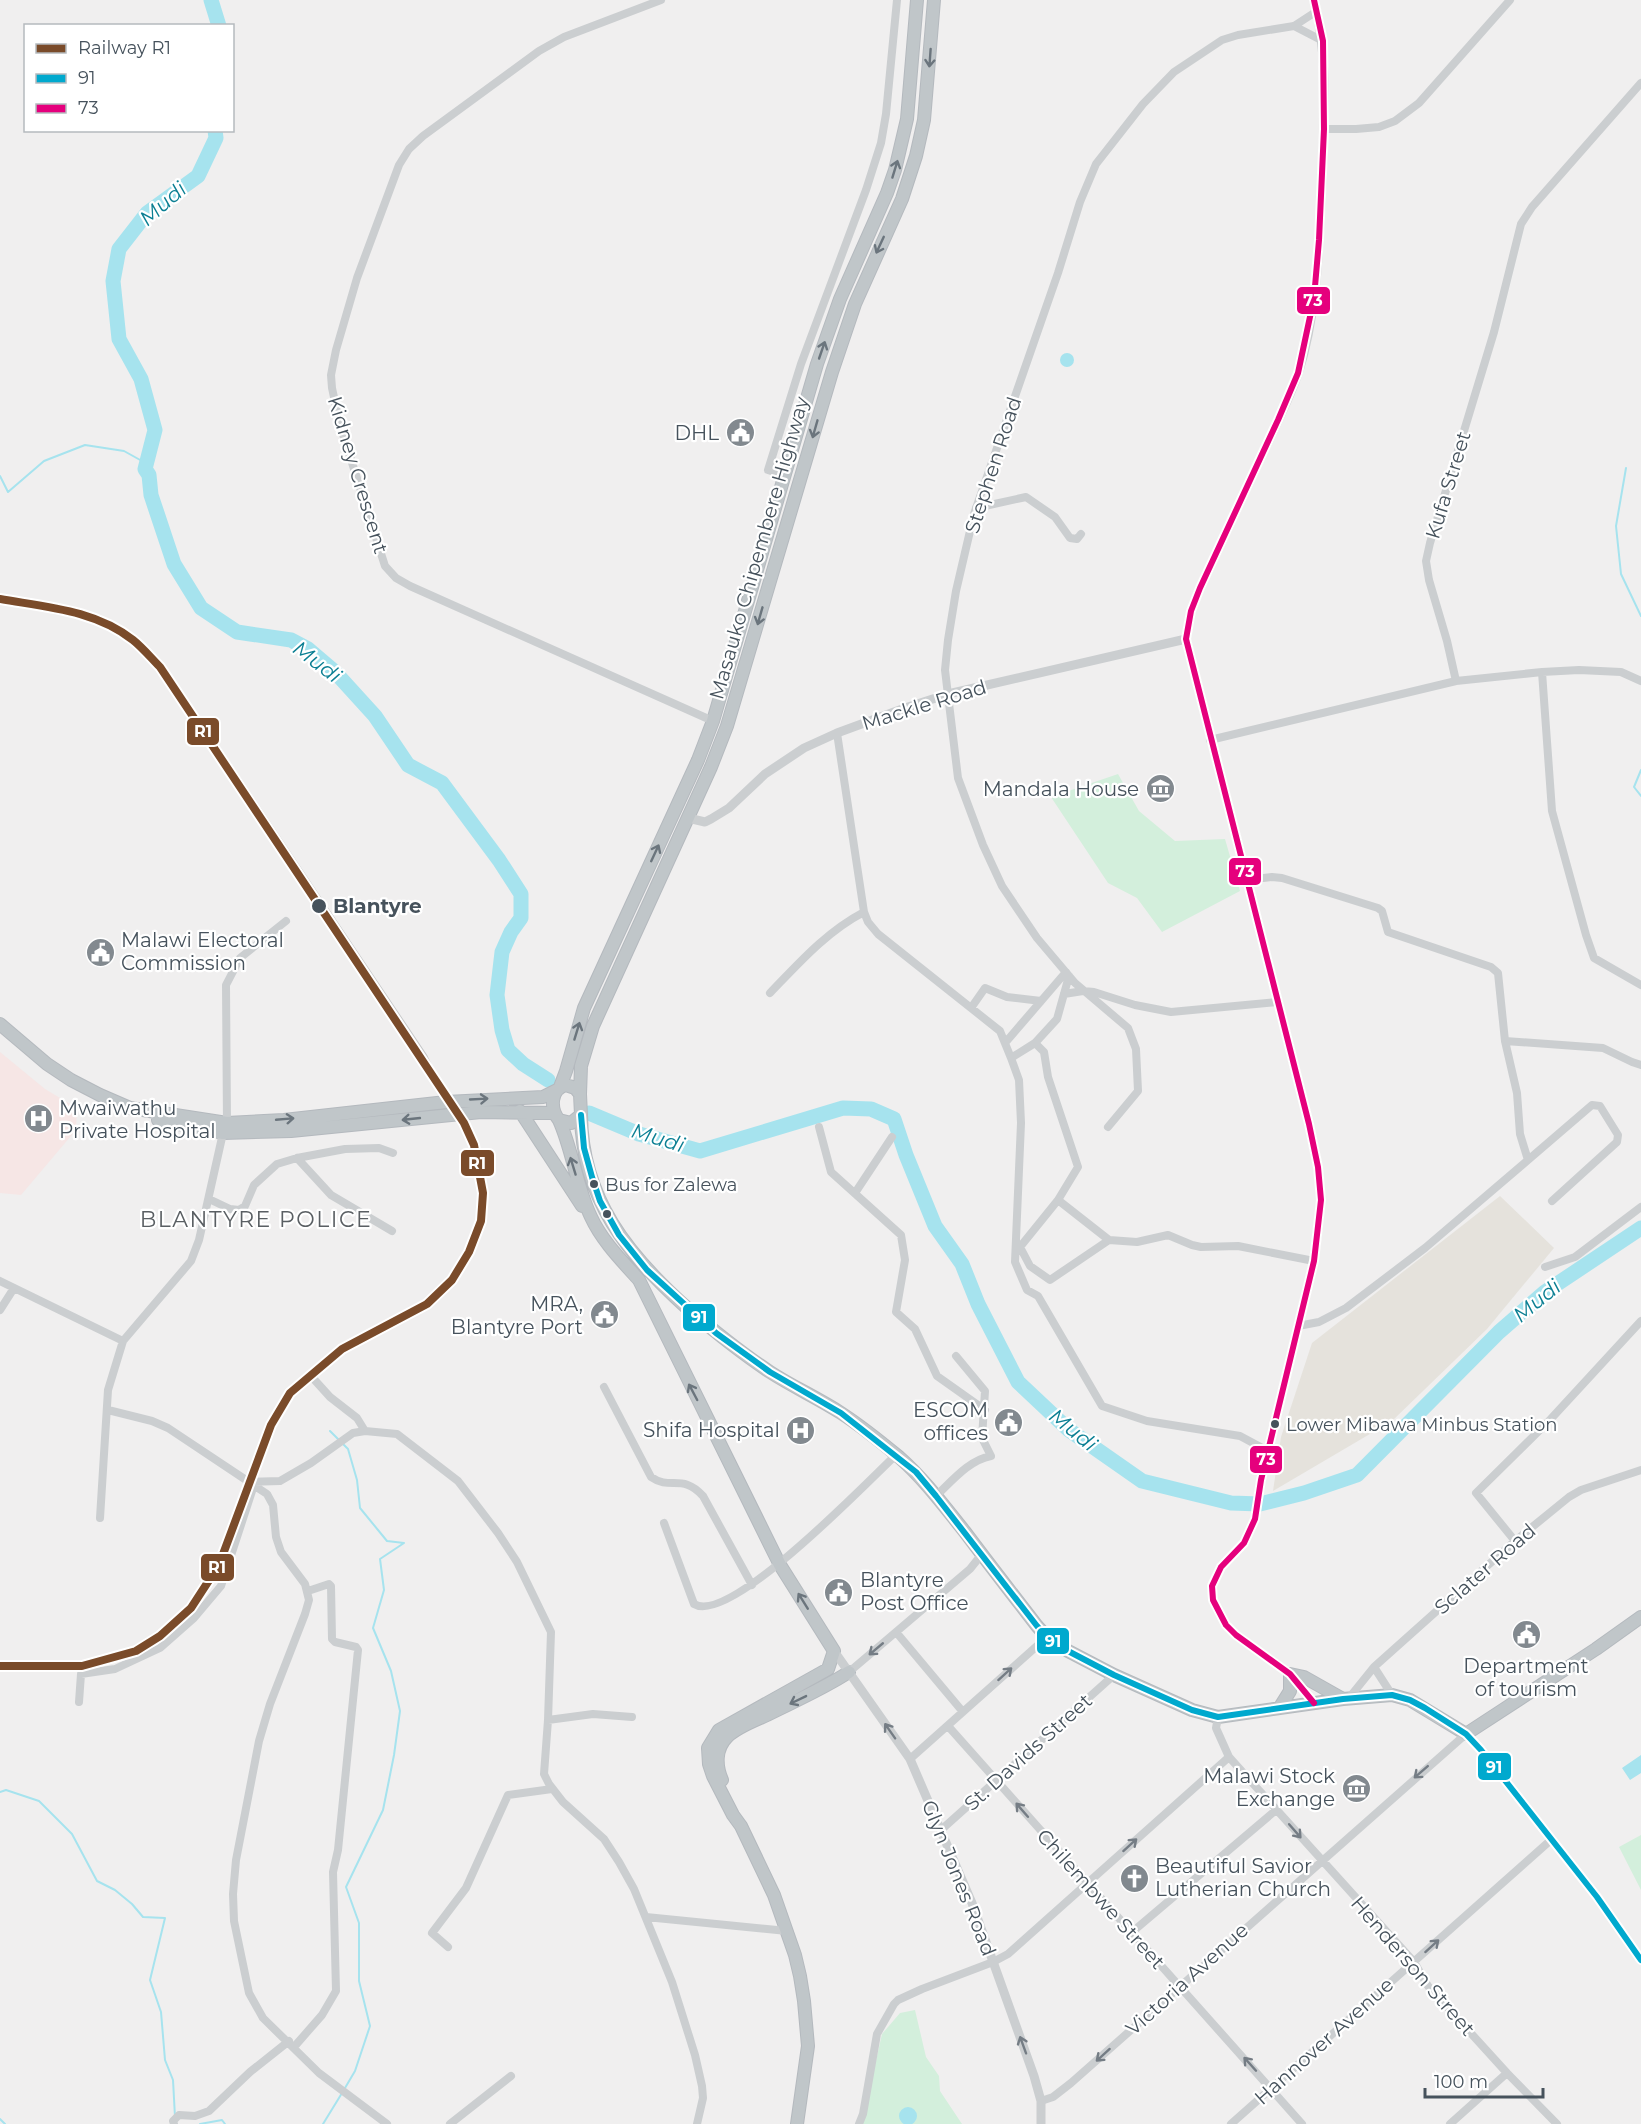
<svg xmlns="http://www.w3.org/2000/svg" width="1641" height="2124" font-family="Montserrat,sans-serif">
<rect width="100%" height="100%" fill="#f0efef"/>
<path fill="#e5e2dc" d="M1500,1196L1554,1248L1487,1329L1392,1421L1273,1491L1281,1437L1312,1343Z"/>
<path fill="#f6e6e5" d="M0,1052L45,1089L77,1108L76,1130L21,1195L0,1193Z"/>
<path fill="#d3efdc" d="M1118,774L1139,811L1175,841L1225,839L1240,891L1162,932L1137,898L1108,883L1051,797Z
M1641,1835V1890L1619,1847Z
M915,2010L926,2057L939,2076L940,2091L962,2124H862L882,2034L900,2013Z"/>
<path fill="#a6e3ee" d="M1060 360a7 7 0 1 1 14 0a7 7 0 1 1-14 0Z
M1641,1755V1773L1630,1780L1622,1768Z
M899 2116a9 9 0 1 1 18 0a9 9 0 1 1-18 0Z"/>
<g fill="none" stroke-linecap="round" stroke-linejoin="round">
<path stroke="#a6e3ee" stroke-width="2" d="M1626,468L1616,526L1621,574L1641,616
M0,476L8,492L44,461L85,445L124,451L142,461L150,483L151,508L161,536L182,582L205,614L229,632L278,633L292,638L310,647L330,667L338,670L375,716
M1641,770L1634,787L1641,796
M330,1431L339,1440
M343,1444L348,1449L357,1480L360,1508L387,1541L404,1543L380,1559L384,1590L373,1628L391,1671L400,1711L394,1755L383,1810L346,1887L359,1923V1981L370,2026L355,2071L345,2088
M0,1792L6,1790L39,1801L72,1834L97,1881L115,1890L132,1904L143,1917L165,1918L150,1980L161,2012L165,2060L173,2080L175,2117
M0,2119L5,2124
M200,2124L222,2120L225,2124
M323,2124L342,2093"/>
<path stroke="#a6e3ee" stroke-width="15" d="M211,0L219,26
M215,130L216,138L198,176L147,213L119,249L113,281L119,339L141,379L155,430L145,469L149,475L151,495L174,564L201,608L237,632L291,640L308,649L335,672L375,716L408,765L442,783L499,860L521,894V918L511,932L502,952L497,995L502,1030L508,1050L523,1064L548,1080
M589,1113L639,1134L700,1151L843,1108L871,1109L894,1119L906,1155L935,1226L962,1264L978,1304L1018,1382L1069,1430L1142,1481L1231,1503L1260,1504L1304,1493L1357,1475L1499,1332L1545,1292L1641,1228"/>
<defs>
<path id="trunk" d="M0,1024L47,1064L71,1080L100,1095L130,1108L227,1123L284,1120L446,1102L543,1097L557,1090
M566,1085L575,1088L580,1094L581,1115L571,1123L559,1120C550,1109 550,1089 566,1085Z
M560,1087L566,1071L584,1008L698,760L713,721L817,364L840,299L887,193L895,170L907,119L917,0
M580,1094L581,1066L593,1026L711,767L727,726L832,372L855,304L902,199L916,156L924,120L934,0
M520,1111L582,1206
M581,1115C582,1199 628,1255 687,1308C714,1331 741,1353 770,1372C793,1387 818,1398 841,1413C861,1426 881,1442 899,1457C924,1479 944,1506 965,1532C989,1564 1013,1595 1037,1626L1047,1637L1068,1651L1114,1675L1192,1710L1218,1717L1343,1699L1392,1695L1410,1700L1466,1734L1596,1649L1641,1617
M158,1120L223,1133L291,1131L481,1112L553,1113
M559,1120C573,1151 576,1186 591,1217C602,1241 622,1261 639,1280L780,1565L834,1651L828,1669L719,1730L708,1748L709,1764L713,1776L733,1815L741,1826L774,1895L795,1955L800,1976L804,2001L808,2046L797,2124
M1280,1707L1290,1691V1674L1304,1677L1343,1699
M722,1780C716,1766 715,1749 727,1737C737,1727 754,1721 767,1715C795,1701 823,1689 849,1672"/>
</defs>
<use href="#trunk" stroke="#b4b9be" stroke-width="14"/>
<path stroke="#cbced0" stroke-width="8" d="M661,0L564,37L539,51L423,136L409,149L399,165L357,278L336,350L331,375L332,388L340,425L385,566L396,578L410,586L713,721
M1294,26L1323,41
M1324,129H1356L1379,127L1395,121L1419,103L1510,0
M786,476L768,470L801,364L866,190L881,143L886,114L897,0
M976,508L1026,497L1055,517L1070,538L1077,539L1081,534
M1542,672L1552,811L1586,935L1594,958L1641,985
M1456,681L1542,672L1579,670L1621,672L1641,681
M837,733L864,912L868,922L878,934L1000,1031L1011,1058L1035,1043L1044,1052L1048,1077L1078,1167L1058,1200
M1210,740L1456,681L1447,641L1429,580L1426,561L1430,543L1494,332L1521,224L1532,207L1641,83
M1246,880L1272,877L1282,878L1378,908L1382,911L1388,932L1491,967L1498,973L1505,1041L1517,1093L1520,1134L1528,1160L1425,1248L1346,1308L1319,1322L1298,1326
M770,993C799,963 826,932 864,912
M1064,994L1083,991L1094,992L1135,1005L1171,1012L1277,1002
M971,1008L985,988L1007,997L1041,1001
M1505,1041L1603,1048L1632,1062L1641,1065
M1005,1043L1066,972
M1035,1043L1057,1019L1069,976
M1011,1058L1019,1080L1021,1123L1015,1262L1027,1290L1038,1296L1102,1406L1147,1421L1240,1436L1268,1451
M819,1127L831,1172L901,1235L905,1260L896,1312L915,1329L937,1376L985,1410
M1108,1127L1138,1091L1136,1049L1128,1028L1075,983L1037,938L1002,886L983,845L958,778L945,670L948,640L956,591L974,514L1058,273L1080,202L1096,164L1143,104L1174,72L1222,40L1238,35L1294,26L1317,11
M297,1158L331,1195L392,1231
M1528,1160L1592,1105L1600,1106L1618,1135L1617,1142L1552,1201
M855,1193L892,1137
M209,1199L230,1209L239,1210L245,1206L254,1185L277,1164L297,1158L345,1149L379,1148L393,1153
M1109,1240L1058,1200L1020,1247L1030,1266L1050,1280L1109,1240L1137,1242L1168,1235L1192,1245L1201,1247L1238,1246L1314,1261
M1545,1267L1575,1257L1641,1207
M0,1281L123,1341
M0,1310L14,1288
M311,1376L330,1397L357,1418L365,1431
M604,1387L651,1477C671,1491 682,1473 703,1496L752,1585
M108,1410L152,1421L168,1428L267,1494L273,1505L276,1537L281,1552L305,1584L309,1600L305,1614L270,1704L259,1741L236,1860L233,1894L234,1921L249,1993L263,2018L319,2073L387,2124
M250,1482L280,1481L311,1463L353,1433L365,1431L397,1434L458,1481L498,1533L517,1562L551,1632L548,1720L593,1714L632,1717
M936,1496C952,1481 969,1460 991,1456L982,1438L985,1391L956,1356
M100,1518L108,1390L123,1341L191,1261L199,1240L223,1133L227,1123L226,985L240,958L286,921
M664,1523L694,1604C730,1626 868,1481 896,1455
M1515,1541L1476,1493L1548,1422L1641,1321
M896,1632L963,1712
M1374,1667L1392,1695
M849,1672L970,1569L982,1554
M1349,1698L1374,1667L1515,1541L1569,1497L1581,1490L1641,1470
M79,1702L81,1674L115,1669L160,1648L194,1618L221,1586L254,1485
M1218,1717L1216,1728L1229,1757L1414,1962L1428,1986L1507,2073L1557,2124
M548,1720L544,1774L549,1784L563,1802L604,1839L619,1862L634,1889L672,1982L695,2055L702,2086L703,2098L697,2124
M948,1726L1302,2124
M910,1759L1047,1637
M941,1830L1114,1675
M646,1917L787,1931
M1131,1933L1276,1810
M448,1947L432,1933L466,1888L508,1795L552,1789
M294,2047L322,2015L336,1991L333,1872L338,1850L358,1650L356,1647L335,1642L332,1639L331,1586L329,1584L308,1591
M1041,2101L1053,2097L1071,2083L1466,1734L1481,1750L1597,1897L1641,1960
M174,2124L173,2121L179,2115L195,2116L209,2111L250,2072L289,2041
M450,2124L511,2076
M859,2124L863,2114L877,2034L894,2004L898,2000L922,1989L993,1962L1008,1954L1229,1757
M1231,2124L1552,1839
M1450,2124L1507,2073"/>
<path stroke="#cbced0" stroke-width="9" d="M1314,0C1329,58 1324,121 1322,180C1319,244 1318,312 1298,374C1288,402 1274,429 1261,457C1241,500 1221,544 1200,588L1191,611L1186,639L1309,1124L1318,1167L1321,1200L1314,1261L1261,1480L1255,1519L1244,1543L1221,1567L1212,1586L1213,1600L1226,1625L1236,1635L1290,1674L1314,1703
M688,818L705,822L711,819L729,808L765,774L804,748L837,733L905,708L948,694L1186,639
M834,1651L910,1759L972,1903L1034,2076L1041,2101V2124"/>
<use href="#trunk" stroke="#c0c6c9" stroke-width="12"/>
<path stroke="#c5c7c8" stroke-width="2" d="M174,686L198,716L426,1055L443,1091"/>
<defs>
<path id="bus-1" d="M581,1115L584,1148L592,1177L600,1201L619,1235L647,1270L716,1333L770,1372L841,1413L916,1472L936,1496L1037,1626L1047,1637L1068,1651L1114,1675L1192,1710L1218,1717L1343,1699L1392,1695L1410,1700L1425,1708L1466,1734L1481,1750L1597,1897L1641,1960"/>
<path id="bus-2" d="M1314,1703L1290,1674L1236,1635L1226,1625L1213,1600L1212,1586L1221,1567L1244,1543L1255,1519L1261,1480L1314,1261L1321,1200L1318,1167L1309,1124L1186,639L1191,611L1200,588L1278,420L1298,373L1314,298L1319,240L1324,129L1323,41L1314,0"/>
</defs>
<use href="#bus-1" stroke="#fff" stroke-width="10"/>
<use href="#bus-2" stroke="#fff" stroke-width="10"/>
<use href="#bus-1" stroke="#00a9ce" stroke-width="6"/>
<use href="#bus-2" stroke="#e5007d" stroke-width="6"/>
<defs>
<path id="rail-1" d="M0,599C46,607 95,610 133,640C143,648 151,658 160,667L464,1123L474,1145L483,1193L481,1221L469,1252L452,1280L427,1304L342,1349L290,1393L271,1425L219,1565L191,1608L160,1636L136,1651L82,1666H0"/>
</defs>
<use href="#rail-1" stroke="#fff" stroke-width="12"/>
<use href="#rail-1" stroke="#7a4b2a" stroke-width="8"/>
</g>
<defs><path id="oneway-shaft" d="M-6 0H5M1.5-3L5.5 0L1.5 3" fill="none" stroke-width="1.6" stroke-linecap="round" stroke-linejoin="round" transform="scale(1.5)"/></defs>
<g stroke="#6b757d">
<use href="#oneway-shaft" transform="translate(930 58) rotate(94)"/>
<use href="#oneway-shaft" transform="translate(895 169) rotate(-73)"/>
<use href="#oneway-shaft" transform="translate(880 245) rotate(115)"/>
<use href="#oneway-shaft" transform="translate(822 350) rotate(-71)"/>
<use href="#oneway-shaft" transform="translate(815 429) rotate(106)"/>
<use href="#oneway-shaft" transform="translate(760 616) rotate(106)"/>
<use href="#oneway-shaft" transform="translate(655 853) rotate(-65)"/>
<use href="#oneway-shaft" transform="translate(577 1031) rotate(-73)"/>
<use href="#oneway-shaft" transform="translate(479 1099) rotate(-3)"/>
<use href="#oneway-shaft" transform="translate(285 1119) rotate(-5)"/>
<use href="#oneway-shaft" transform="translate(411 1119) rotate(174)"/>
<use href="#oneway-shaft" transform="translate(573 1166) rotate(-107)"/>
<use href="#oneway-shaft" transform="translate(693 1392) rotate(-118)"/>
<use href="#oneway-shaft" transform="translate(803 1601) rotate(-122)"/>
<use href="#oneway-shaft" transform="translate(798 1700) rotate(154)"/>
</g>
<g stroke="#757d85">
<use href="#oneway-shaft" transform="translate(876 1649) rotate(140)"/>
<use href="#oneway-shaft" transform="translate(1005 1674) rotate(-42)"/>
<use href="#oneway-shaft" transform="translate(890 1731) rotate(-125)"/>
<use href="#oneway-shaft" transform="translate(1421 1772) rotate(139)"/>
<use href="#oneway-shaft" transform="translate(1022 1810) rotate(-131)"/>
<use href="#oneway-shaft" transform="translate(1295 1831) rotate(49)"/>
<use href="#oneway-shaft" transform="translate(1130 1845) rotate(-42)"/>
<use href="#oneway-shaft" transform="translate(1432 1946) rotate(-42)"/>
<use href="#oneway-shaft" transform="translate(1023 2045) rotate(-110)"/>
<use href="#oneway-shaft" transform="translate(1103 2055) rotate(138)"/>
<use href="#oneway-shaft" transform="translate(1250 2064) rotate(-132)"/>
</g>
<defs>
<symbol id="civic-disc" viewBox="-11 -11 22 22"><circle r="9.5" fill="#82898f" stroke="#fff"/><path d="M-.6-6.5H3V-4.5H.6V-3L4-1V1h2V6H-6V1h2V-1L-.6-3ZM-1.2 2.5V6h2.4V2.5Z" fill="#fff"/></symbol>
<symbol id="museum-disc" viewBox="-11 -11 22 22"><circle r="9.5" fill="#82898f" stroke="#fff"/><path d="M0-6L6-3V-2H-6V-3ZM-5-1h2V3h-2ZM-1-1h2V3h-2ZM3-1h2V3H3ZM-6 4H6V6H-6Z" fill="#fff"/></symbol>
<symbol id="hospital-disc" viewBox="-11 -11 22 22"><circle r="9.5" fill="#82898f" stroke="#fff"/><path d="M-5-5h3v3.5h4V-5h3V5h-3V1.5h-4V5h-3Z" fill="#fff"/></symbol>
<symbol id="church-disc" viewBox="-11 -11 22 22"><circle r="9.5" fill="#82898f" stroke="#fff"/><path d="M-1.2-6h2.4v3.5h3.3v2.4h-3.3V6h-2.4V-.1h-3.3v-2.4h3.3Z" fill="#fff"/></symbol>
</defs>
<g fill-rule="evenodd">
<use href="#civic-disc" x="724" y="416" width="33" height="33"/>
<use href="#museum-disc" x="1144" y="772" width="33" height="33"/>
<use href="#civic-disc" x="84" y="936" width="33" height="33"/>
<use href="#hospital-disc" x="22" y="1102" width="33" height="33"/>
<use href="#civic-disc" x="588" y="1298" width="33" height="33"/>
<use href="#civic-disc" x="992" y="1406" width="33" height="33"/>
<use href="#hospital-disc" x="784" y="1414" width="33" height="33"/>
<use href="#civic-disc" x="822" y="1576" width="33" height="33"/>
<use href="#civic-disc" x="1510" y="1618" width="33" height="33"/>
<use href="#museum-disc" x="1340" y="1772" width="33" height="33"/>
<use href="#church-disc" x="1118" y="1862" width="33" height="33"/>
</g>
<g fill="#46525c" stroke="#fff" stroke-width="2">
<circle cx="319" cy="906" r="8"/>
<circle cx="594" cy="1184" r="5"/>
<circle cx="607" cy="1214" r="5"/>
<circle cx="1275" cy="1424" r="5"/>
</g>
<g text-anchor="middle" stroke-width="4.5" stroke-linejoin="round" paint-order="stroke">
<g font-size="18" fill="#46525c" stroke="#fff" text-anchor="start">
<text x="605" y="1191">Bus for Zalewa</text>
<text x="1286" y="1431">Lower Mibawa Minbus Station</text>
</g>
<g font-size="20" fill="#46525c" stroke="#fff" text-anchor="end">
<text x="719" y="440">DHL</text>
<text x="1139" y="796">Mandala House</text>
<text x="121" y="947" text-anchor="start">Malawi Electoral<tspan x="121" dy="23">Commission</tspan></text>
<text x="59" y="1115" text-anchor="start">Mwaiwathu<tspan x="59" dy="23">Private Hospital</tspan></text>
<text x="583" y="1311">MRA,<tspan x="583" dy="23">Blantyre Port</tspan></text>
<text x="988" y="1417">ESCOM<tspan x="988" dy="23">offices</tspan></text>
<text x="780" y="1437">Shifa Hospital</text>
<text x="860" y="1587" text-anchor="start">Blantyre<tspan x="860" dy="23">Post Office</tspan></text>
<text x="1526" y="1673" text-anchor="middle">Department<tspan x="1526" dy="23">of tourism</tspan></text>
<text x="1335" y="1783">Malawi Stock<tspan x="1335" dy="23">Exchange</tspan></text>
<text x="1155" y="1873" text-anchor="start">Beautiful Savior<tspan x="1155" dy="23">Lutherian Church</tspan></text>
</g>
<g font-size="20" fill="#46525c" stroke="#fff">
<text transform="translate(993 465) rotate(-72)" y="7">Stephen Road</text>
<text transform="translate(358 475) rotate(73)" y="7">Kidney Crescent</text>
<text transform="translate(1448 485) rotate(-73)" y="7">Kufa Street</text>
<text transform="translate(759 548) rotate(-74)" y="7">Masauko Chipembere Highway</text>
<text transform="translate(924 705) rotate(-17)" y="7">Mackle Road</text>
<text transform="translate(1485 1569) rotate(-41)" y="7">Sclater Road</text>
<text transform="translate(1028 1752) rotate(-42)" y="7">St. Davids Street</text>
<text transform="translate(959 1878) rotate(68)" y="7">Glyn Jones Road</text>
<text transform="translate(1101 1899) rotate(48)" y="7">Chilembwe Street</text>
<text transform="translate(1413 1966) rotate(49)" y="7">Henderson Street</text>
<text transform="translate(1187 1979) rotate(-42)" y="7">Victoria Avenue</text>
<text transform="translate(1324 2041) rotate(-42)" y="7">Hannover Avenue</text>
</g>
<g font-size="20" font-weight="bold" fill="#46525c" stroke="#fff" text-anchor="start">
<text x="333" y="913">Blantyre</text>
</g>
<g font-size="21" font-style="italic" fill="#0b7f93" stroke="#fff">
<text transform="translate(163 204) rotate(-41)" y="7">Mudi</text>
<text transform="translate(317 662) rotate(37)" y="7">Mudi</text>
<text transform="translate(658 1138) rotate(17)" y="7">Mudi</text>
<text transform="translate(1537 1301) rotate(-39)" y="7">Mudi</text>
<text transform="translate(1073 1430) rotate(39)" y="7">Mudi</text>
</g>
<g font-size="22" letter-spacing="1.5" fill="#5a5f63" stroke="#fff">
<text x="256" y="1227">BLANTYRE POLICE</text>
</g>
</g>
<g stroke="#fff" stroke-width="2">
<rect x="1296" y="286" width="35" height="29" rx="6" fill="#e5007d"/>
<rect x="186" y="717" width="34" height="29" rx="6" fill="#7a4b2a"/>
<rect x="1228" y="857" width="34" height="29" rx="6" fill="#e5007d"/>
<rect x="460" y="1149" width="35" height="28" rx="6" fill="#7a4b2a"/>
<rect x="682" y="1303" width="34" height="29" rx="6" fill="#00a9ce"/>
<rect x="1249" y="1445" width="34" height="29" rx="6" fill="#e5007d"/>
<rect x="200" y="1553" width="35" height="29" rx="6" fill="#7a4b2a"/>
<rect x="1036" y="1627" width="34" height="28" rx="6" fill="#00a9ce"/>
<rect x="1477" y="1752" width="35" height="29" rx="6" fill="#00a9ce"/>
</g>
<g font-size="16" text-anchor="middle" font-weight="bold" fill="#fff">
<text x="1313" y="306">73</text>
<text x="203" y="737">R1</text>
<text x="1245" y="877">73</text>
<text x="477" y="1169">R1</text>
<text x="699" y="1323">91</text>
<text x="1266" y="1465">73</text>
<text x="217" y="1573">R1</text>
<text x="1053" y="1647">91</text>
<text x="1494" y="1773">91</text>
</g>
<rect x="24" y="24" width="210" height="108" fill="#ffffff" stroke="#b5babe" stroke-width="1.5"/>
<rect x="36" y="44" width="30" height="9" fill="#7a4b2a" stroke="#b5babe" stroke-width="1.5"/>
<text x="78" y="54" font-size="18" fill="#46525c">Railway R1</text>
<rect x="36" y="74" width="30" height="9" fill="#00a9ce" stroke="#b5babe" stroke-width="1.5"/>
<text x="78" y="84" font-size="18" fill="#46525c">91</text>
<rect x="36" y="104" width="30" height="9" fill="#e5007d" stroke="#b5babe" stroke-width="1.5"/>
<text x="78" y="114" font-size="18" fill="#46525c">73</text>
<path d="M1425 2088v9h118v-9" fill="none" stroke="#46525c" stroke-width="3"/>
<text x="1434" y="2088" font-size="18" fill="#46525c" stroke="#ffffff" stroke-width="4.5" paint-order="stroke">100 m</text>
</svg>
